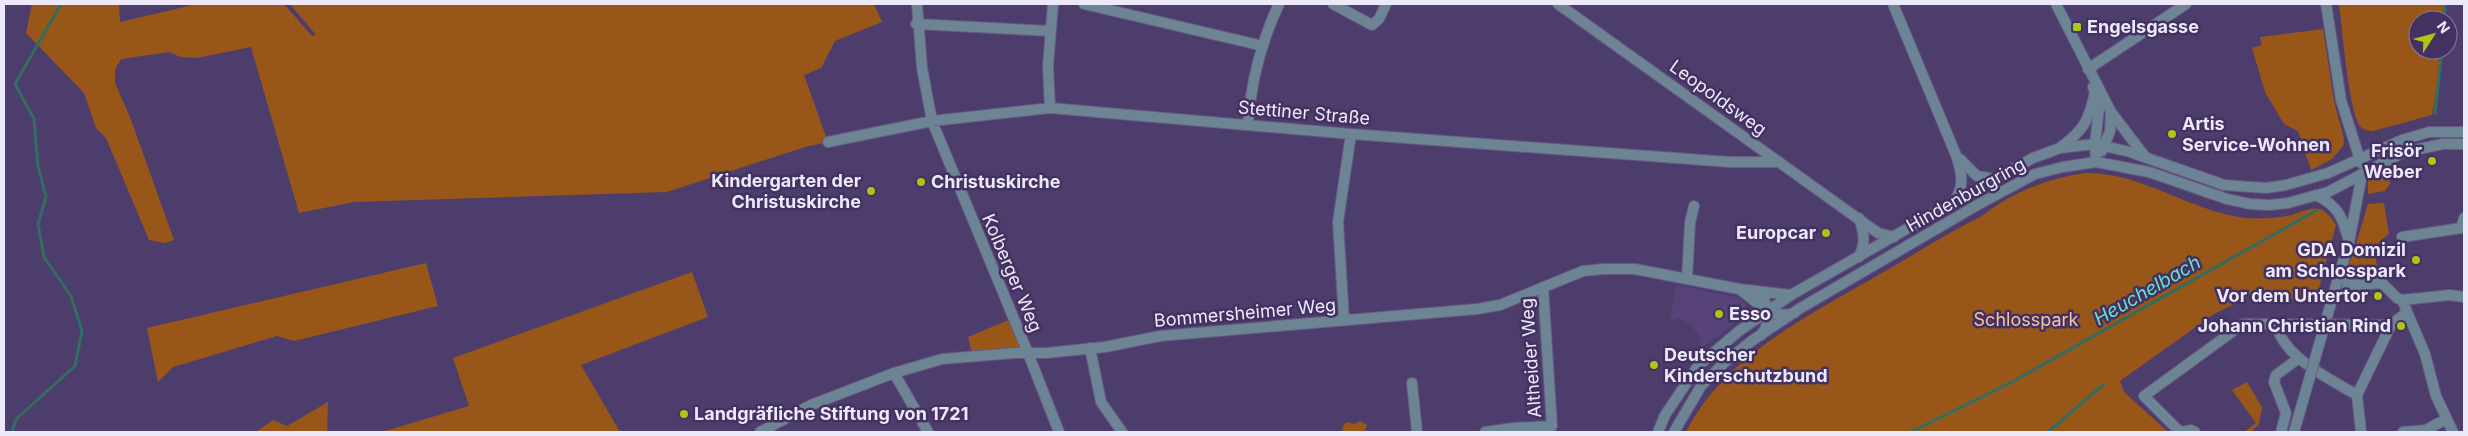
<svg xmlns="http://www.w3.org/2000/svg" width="2468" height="436" font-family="Inter,sans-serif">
<rect width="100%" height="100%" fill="#4d3d6d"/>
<path fill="#57437a" d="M1676,285L1739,298L1746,304L1748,312L1702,348L1699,343L1702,340L1691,325L1679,318L1670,321Z"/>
<path fill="#985719" d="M32,4H119L120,22L197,4H284L312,36L316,35L290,4H874L882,22L835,41L821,68L804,75L828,142L805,147L667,192L354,202L299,213L251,47L197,58L180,57L170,52L121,59L115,70V83L130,117L174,240L165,243L149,240L106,138L96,128L84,93L26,33Z
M2339,4H2444L2443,20H2418V50H2440L2438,83L2432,115L2373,131C2368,131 2363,130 2360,126C2349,113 2342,25 2339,4Z
M2323,29L2334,101L2344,138L2343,146L2332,159L2311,170L2298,131L2284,124L2265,92L2252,48L2262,45L2260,37Z
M2388,167L2390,184L2385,191L2368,194V180L2375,173Z
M2085,173C2142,172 2189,211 2245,218C2258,219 2274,218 2287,216C2296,215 2310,206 2320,209C2327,212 2332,218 2336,225L2315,303L2256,293L2214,314L2120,381L2124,392L2168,432H1686C1724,356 1810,315 1880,274C1914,255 1947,233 1982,216C2011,193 2048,178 2085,173Z
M2384,203L2389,234C2370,247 2376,254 2378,274C2366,281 2355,280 2343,274L2352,257L2368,204Z
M426,263L438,306L294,341L277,336L173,367L158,382L147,328Z
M692,272L708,317L581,365L620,432H382L469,406L453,358Z
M1013,318L1028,353L973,358L968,337Z
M2247,382L2262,407L2259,424L2251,432H2244L2256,423L2232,390Z
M328,402L327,432H256L273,420L287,426Z
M1360,421L1367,425L1364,432L1342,431L1344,424L1348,422L1354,424Z"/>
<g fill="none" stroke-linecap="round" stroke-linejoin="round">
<path stroke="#316d61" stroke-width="3" d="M2444,20L2445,4
M2435,113L2442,50
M12,432L16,419L75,366L82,331L71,296L44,257L38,224L46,197L38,166L34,119L15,84L61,4
M1911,432L2014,381L2317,210
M2048,432L2104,384"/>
<defs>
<path id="minor" d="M917,4L922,68L932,121L1028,353L1059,432
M1084,4L1263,46
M1333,4L1372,25L1379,19L1386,4
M1558,4L1878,233L1894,237
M1893,4L1956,155C1962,174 1965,185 1954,202
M916,24L1050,31
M2088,69L2186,4
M1050,108L1048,66L1053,4
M1248,124C1251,82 1261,42 1279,4
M828,142L932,121L1050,108L1351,134L1730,162H1779
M1960,159L1977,176L1994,179
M2362,174L2349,242L2337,282L2356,285L2382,283L2397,298L2402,300L2425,354L2436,396L2453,432
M2316,195C2338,206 2342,216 2348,238
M2402,237L2461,228L2464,218
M1859,257C1866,242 1864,233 1859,218
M1687,279L1690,223L1694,206
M1740,290C1759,302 1768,320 1794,313
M1755,292C1771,301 1772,322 1761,335
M2402,300L2450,295L2464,297
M1344,320L1338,222L1351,134
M2276,323C2282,357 2330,379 2357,395
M1090,348L1101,402L1122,432
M894,373L928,432
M1412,383L1417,432
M760,432L811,405L894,373L942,359L1015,353H1046L1105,347L1160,336L1477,309L1500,305L1583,271L1603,269H1635L1739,289L1791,295
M1485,432L1513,428L1552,426L1543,287
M2195,432L2191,430L2182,432L2178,430L2144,396L2243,324L2391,325
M2281,432L2286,413L2274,382L2276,375L2299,358
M2361,432L2357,395L2391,325L2406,313
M2403,432L2426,430L2446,419"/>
<path id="tertiary" d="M2056,4L2111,112L2146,158
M2326,4L2341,100L2361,163
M2093,87L2099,108L2095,144L2096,162
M2061,147C2083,130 2088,123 2094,96
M2102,151L2110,131L2111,112
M1658,432L1665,415L1698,366L1739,331L1791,295L1994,179L2033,158L2060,148L2095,144L2130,152L2224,185L2266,188L2286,185L2328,173L2402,140L2429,132H2464
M1674,432L1701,386L1725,362L1753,340L1799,309L1979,204L2035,174L2063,167L2096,162L2149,172L2227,199L2250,204L2270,205L2288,203L2328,192L2404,152L2443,144H2464"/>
</defs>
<use href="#minor" stroke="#675984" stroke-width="12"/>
<use href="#tertiary" stroke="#675984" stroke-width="12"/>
<use href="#minor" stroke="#6d8494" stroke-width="10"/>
<use href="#tertiary" stroke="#6d8494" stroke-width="10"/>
<defs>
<path id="minor-bridge" d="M2294,432L2337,282"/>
</defs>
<use href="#minor-bridge" stroke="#675984" stroke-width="12" stroke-linecap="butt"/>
<use href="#minor-bridge" stroke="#6d8494" stroke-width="10"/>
</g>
<g fill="#adc60f" stroke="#433261" stroke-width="2">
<rect x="2072" y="22" width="10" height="10" rx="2.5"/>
<circle cx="2172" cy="134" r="5"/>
<circle cx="2432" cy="161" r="5"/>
<circle cx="921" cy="182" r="5"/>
<circle cx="871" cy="191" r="5"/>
<circle cx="1826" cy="233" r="5"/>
<circle cx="2416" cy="260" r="5"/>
<circle cx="2378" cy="296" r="5"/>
<circle cx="1719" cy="314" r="5"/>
<circle cx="2401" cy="326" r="5"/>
<circle cx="1654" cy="365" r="5"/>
<circle cx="684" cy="414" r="5"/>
</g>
<g text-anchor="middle" stroke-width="5" stroke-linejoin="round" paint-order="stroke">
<g font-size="18" font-weight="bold" fill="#eee9fa" stroke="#433261" text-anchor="start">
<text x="2087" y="33">Engelsgasse</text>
<text x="2182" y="130">Artis<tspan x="2182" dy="21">Service-Wohnen</tspan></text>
<text x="2422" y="157" text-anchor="end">Frisör<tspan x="2422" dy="21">Weber</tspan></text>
<text x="861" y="187" text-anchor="end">Kindergarten der<tspan x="861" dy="21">Christuskirche</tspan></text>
<text x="931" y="188">Christuskirche</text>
<text x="1816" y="239" text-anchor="end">Europcar</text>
<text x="2406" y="256" text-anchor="end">GDA Domizil<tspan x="2406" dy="21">am Schlosspark</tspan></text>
<text x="2368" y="302" text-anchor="end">Vor dem Untertor</text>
<text x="1729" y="320">Esso</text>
<text x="2391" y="332" text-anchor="end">Johann Christian Rind</text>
<text x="1664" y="361">Deutscher<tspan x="1664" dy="21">Kinderschutzbund</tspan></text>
<text x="694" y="420">Landgräfliche Stiftung von 1721</text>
</g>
<g font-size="18" fill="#eee9fa" stroke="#433261">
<text transform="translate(1718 98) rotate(36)" y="6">Leopoldsweg</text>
<text transform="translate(1304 113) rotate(5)" y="6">Stettiner Straße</text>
<text transform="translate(1966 195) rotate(-29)" y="6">Hindenburgring</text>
<text transform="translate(1012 273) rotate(67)" y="6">Kolberger Weg</text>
<text transform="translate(1245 313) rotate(-5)" y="6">Bommersheimer Weg</text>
<text transform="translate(1531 358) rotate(-94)" y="6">Altheider Weg</text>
</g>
<g font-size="18" fill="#f8c59e" stroke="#433261">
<text x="2026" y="326">Schlosspark</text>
</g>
<g font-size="19" font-style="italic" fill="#66e2ca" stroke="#433261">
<text transform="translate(2147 290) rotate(-30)" y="7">Heuchelbach</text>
</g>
</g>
<rect width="2468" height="436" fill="none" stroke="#eee9fa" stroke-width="10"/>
<g transform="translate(2433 35) rotate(54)"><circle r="24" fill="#433261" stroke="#877b9e"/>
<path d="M0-4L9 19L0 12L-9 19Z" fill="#adc60f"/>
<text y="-8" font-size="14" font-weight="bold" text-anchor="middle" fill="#eee9fa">N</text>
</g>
</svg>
